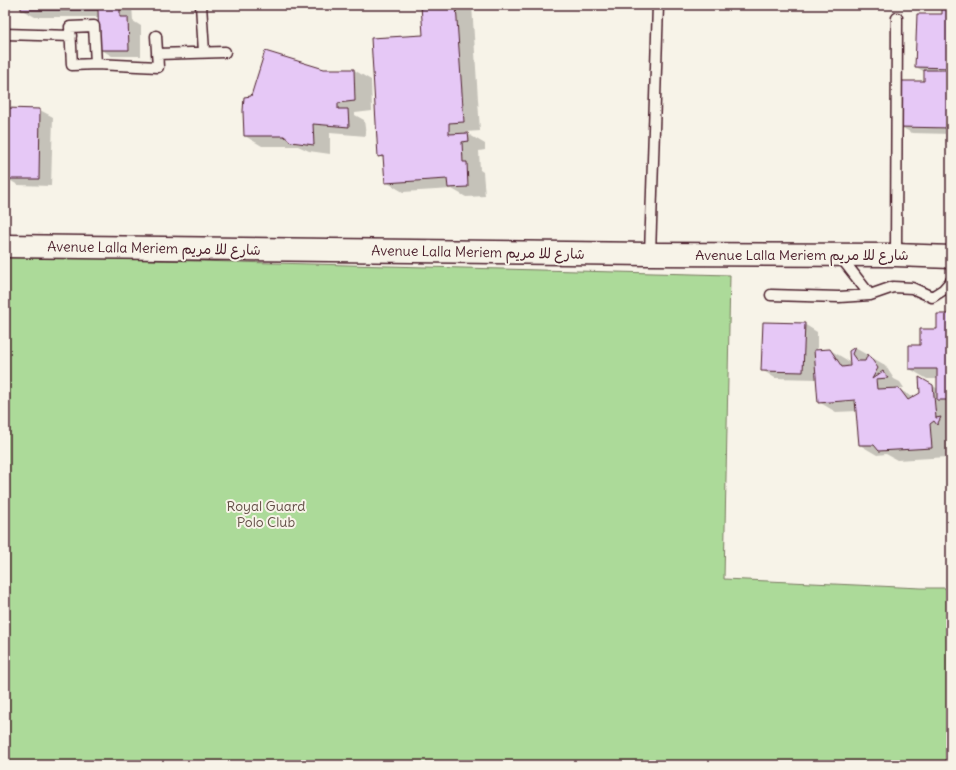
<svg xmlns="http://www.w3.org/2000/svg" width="956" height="770" font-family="Delius,'Playpen Sans Arabic',sans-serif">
<rect width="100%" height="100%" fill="#f7f3e8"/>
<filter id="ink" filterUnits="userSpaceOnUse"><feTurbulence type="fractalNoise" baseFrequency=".025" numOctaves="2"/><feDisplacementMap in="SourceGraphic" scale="8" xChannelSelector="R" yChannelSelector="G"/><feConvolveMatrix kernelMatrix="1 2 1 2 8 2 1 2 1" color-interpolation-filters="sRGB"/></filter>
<g filter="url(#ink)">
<path fill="#acda99" stroke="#7b7c62" d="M5,256L730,275L724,579L921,588H951V765H5Z"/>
<path fill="#0003" d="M22,5H132L133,21L141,26V56H112L100,49L99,17H35L22,10Z
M422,5H472L480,131L465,132L466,134H468L485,144V150L479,151L480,170L483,172L485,196L466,197L452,189L403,192L386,182L384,159L379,156L424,36Z
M943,5H951V134L912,133L899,126L925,82V72L916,67L943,15Z
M324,70H354L371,80L372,111L355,113V115L364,120L366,136L330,133V154L309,151L298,146H262L245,136L252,97Z
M7,109L40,110L53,117L51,186L18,185L6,178Z
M951,315V432L950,431L947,433L948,457L897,460L886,454L877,455L860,445L857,411L836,412L819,402L817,379L775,378L762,370L804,324L817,332V351L830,350L847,360L851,365L850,352L855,348L885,365L894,379L900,382L904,388H897L914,398L921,393L920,378L938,389V379H927L910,369L921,346L938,330Z"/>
<path fill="#e6c8f6" stroke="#4a1f2b" d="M21,5H120V17H128L129,50H99L98,10H21Z
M421,5H456L464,122L449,123V134L468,133L469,141L462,142L463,162H467L468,187L448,188L447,179L385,183L383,156L378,157L371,38L423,35Z
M942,5H951V68L915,67L917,14H942Z
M265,51L324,69H354L355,101L338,103V109H348L349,127L313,124L314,145L291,142L284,136H244L243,111L244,97L251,96Z
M924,70H951V128L898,127V81H924Z
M6,108L40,109L39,179H5Z
M937,314H951V400H937V369H909V345H920V329H937Z
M763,322L805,323L803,372L761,371Z
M855,347L852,354L857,361H865L868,354L878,368L872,379L883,371L888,378L876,379L877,389L899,388L908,400L920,393L919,377L933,385L936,418L941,417L937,425L934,421L930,424L932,448L879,451L874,445H859L855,400L818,403L814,350L830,349L842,367L850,366L849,351Z"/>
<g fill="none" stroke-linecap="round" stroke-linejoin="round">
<defs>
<path id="service" d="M201,5L204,52
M5,34L71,36
M157,54L225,52
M96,64L94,26L70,27L72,65L96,64L158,67L156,36
M650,254L658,5
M839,255L870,295
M896,255L897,18
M771,295L839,297L870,295L893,287L912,288L932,297L943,290L951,281"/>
<path id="tertiary" d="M5,246L650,254L896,255L951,257"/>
</defs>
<use href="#service" stroke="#4a1f2b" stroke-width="13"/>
<use href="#tertiary" stroke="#4a1f2b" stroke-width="25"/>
<use href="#service" stroke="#f7f3e8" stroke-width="10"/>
<use href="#tertiary" stroke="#f7f3e8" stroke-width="22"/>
</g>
</g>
<g text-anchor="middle" stroke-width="4" stroke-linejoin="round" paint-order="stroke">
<g font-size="14" fill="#4a1f2b" stroke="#f7f3e8">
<text transform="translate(154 248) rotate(1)" y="5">Avenue Lalla Meriem شارع للا مريم</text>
<text transform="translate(478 252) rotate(1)" y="5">Avenue Lalla Meriem شارع للا مريم</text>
<text x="802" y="260">Avenue Lalla Meriem شارع للا مريم</text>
</g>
<g font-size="14" fill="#624e46" stroke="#f7f3e8">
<text x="266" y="511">Royal Guard<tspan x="266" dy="16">Polo Club</tspan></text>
</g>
</g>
<rect width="956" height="770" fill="none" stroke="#f7f3e8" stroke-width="20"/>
<rect x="10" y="10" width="936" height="750" fill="none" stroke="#4a1f2b" stroke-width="1.5" filter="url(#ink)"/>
</svg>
